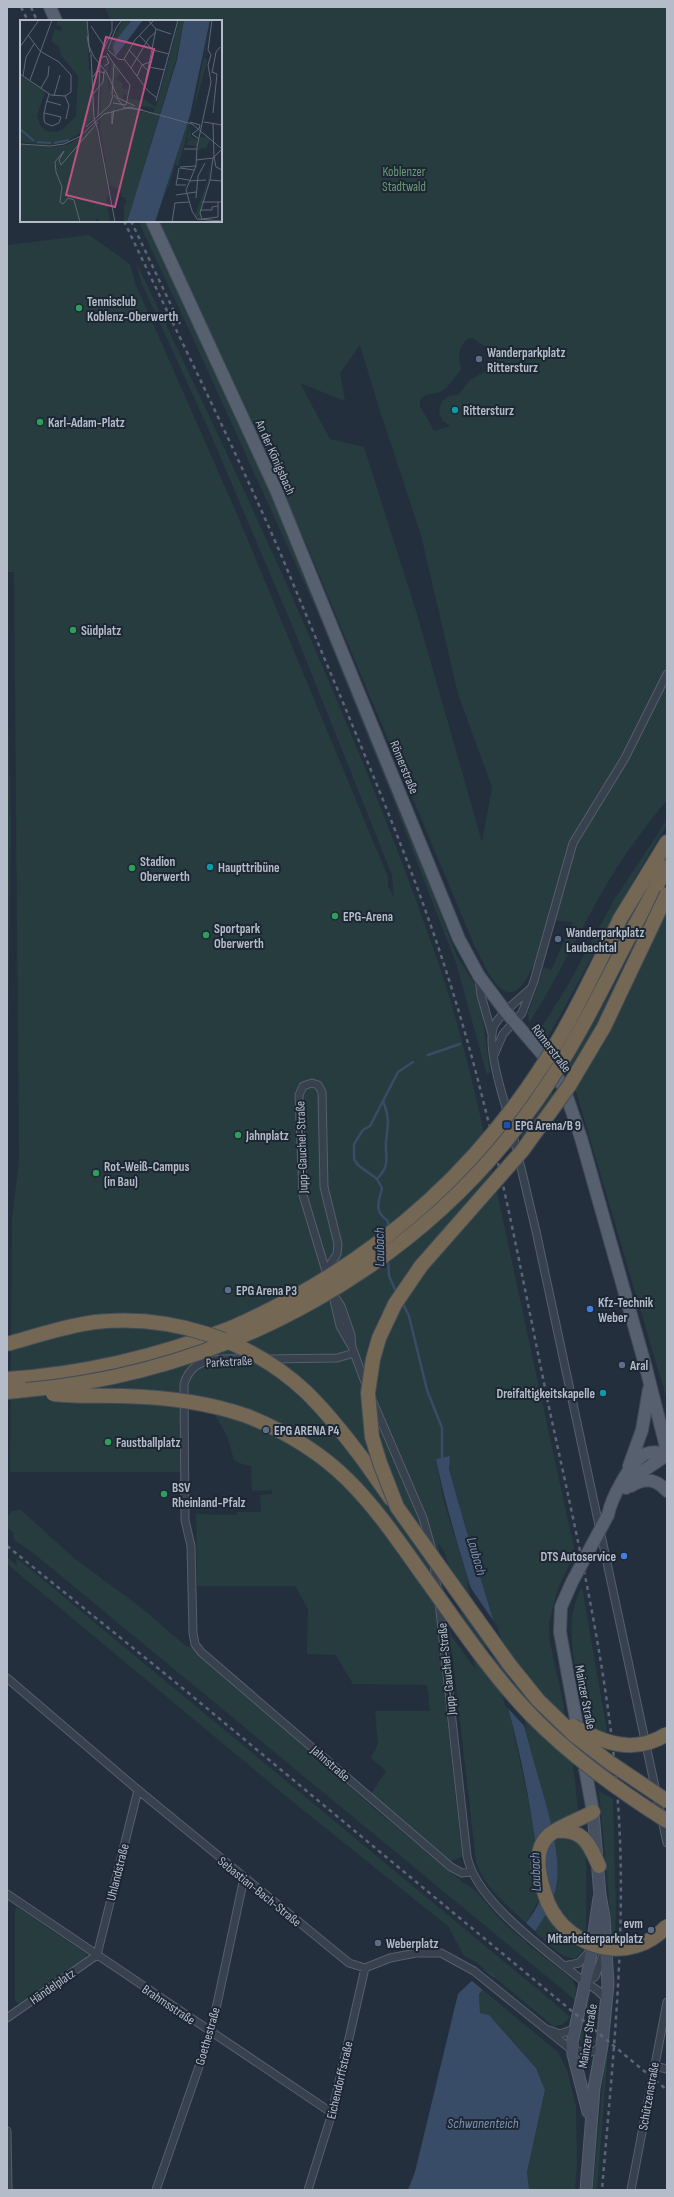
<svg xmlns="http://www.w3.org/2000/svg" width="674" height="2197" font-family="'Sofia Sans Condensed',sans-serif">
<rect width="100%" height="100%" fill="#242f3e"/>
<path fill="#263c3f" fill-rule="evenodd" d="M105,7H667V800C644,828 623,856 605,887C579,932 557,979 529,1023L528,1014L544,967L551,970L573,922L547,920C543,934 527,1013 499,987C489,977 482,960 475,947L307,546L155,221H221V21H111ZM472,338L499,355L498,364L470,380L458,395C446,394 439,402 439,413L443,421L450,426L434,431L420,406V400C426,392 432,395 440,392C448,388 455,377 461,370C459,357 457,349 467,339ZM360,345L378,405L421,535L458,694L492,787L482,842L417,614L364,447L330,439L300,383L345,401L340,373Z
M138,221H146L156,241L273,496L409,831L449,936L457,956L479,991L490,1072L487,1075L456,963L394,802L316,609L192,336Z
M89,235L130,264L135,283L237,514L388,877V886L394,897L392,875L294,630L208,428L141,282L136,262C245,489 353,718 436,956C467,1045 485,1138 505,1229C528,1337 551,1444 575,1552L557,1591L549,1623L550,1642L563,1702L575,1781L581,1836L586,1850V1934L572,1924L562,1938L583,1950L576,1958C561,1960 546,1941 535,1932L550,1906L557,1881L550,1828L531,1750L449,1469V1457L436,1460L444,1502L510,1715L532,1817L542,1876L541,1896L526,1923C507,1905 484,1887 476,1862L452,1651L440,1653L462,1857L451,1861L371,1794L386,1771L371,1758L378,1744L375,1711H430L427,1685L353,1684L336,1655L307,1654L308,1609L295,1586H197L196,1514L236,1515L237,1512H261L260,1495L272,1494V1490L252,1491L251,1466L239,1463L234,1460L227,1436L214,1413L180,1407V1472H10L12,1219L19,1160L14,572H7V245ZM382,1312L388,1331L374,1384L365,1358L372,1334ZM438,1543L445,1553L476,1670L450,1634Z
M7,667L11,828L7,1095Z
M667,820V825C622,895 587,970 545,1042L538,1033L568,985L614,900Z
M667,910V1400L575,1088L623,1006Z
M642,930L606,1008L569,1071L567,1067L602,1007Z
M552,1091L554,1095L522,1138L520,1133Z
M21,1510L74,1558L139,1606L186,1646L193,1648L376,1810L461,1881L475,1890L501,1920L530,1946L572,1979L576,1988L575,2000L32,1552L14,1540L13,1532L7,1528V1518L12,1511Z
M7,1557L17,1566L16,1558L30,1569L553,2002L570,2017C565,2024 561,2026 553,2026L476,1962L464,1956L448,1926L434,1915L298,1806L7,1564Z
M582,1587L608,1737L589,1728C580,1686 559,1626 582,1587Z
M599,1791L613,1799L616,1913L615,1943L611,1942L609,1898Z
M17,1907L87,1954L85,1959L19,2004L15,2000V1910Z
M483,1990L558,2052L567,2070L576,2106L577,2163L575,2190H529L527,2172L545,2090L536,2068L489,2015L480,2013L479,1994Z
M589,2003L594,2004L601,2009V2022L583,2006Z
M579,2025L598,2041L592,2045L587,2046C576,2041 578,2034 579,2025Z
M606,2047L608,2049L597,2190H593Z"/>
<path fill="#394c67" d="M450,1456L449,1469C476,1567 508,1664 534,1762C543,1795 561,1848 557,1881C554,1905 541,1924 526,1943L517,1934C526,1923 537,1911 541,1896C546,1879 538,1856 535,1839C529,1798 521,1756 510,1715C486,1629 454,1546 436,1459Z
M484,1969L495,1977L479,1994L480,2013L489,2015L536,2068L545,2090L527,2172L529,2190H408L415,2172L458,1994Z"/>
<path fill="#242f3e" d="M466,1581L497,1626L514,1684L487,1649Z
M488,1651L515,1687L527,1729L505,1705Z
M525,1922L537,1933L528,1944L515,1933Z
M482,1968L496,1979L484,1991L471,1980Z"/>
<g fill="none" stroke-linecap="round" stroke-linejoin="round">
<path stroke="#394c67" stroke-width="2.5" d="M428,1055L460,1044
M377,1179C391,1164 385,1159 386,1141C388,1124 390,1119 383,1101
M388,1228V1221C373,1211 379,1202 382,1188L377,1179L358,1165L354,1159V1144L363,1130L370,1126L398,1072L413,1062
M388,1259L389,1276L397,1294
M402,1302L409,1316L427,1390L442,1428V1460"/>
<defs>
<path id="street" d="M479,978L481,995L492,1034
M494,1055L503,1034L522,1013L534,981L573,843L625,758L667,674
M508,1114C502,1095 486,1044 494,1026C502,1011 519,1000 531,988
M512,1130L536,1231L667,1843
M326,1271L337,1254L338,1244L324,1187L322,1092L318,1085L312,1083L303,1086L299,1095L303,1195L328,1278
M333,1294L341,1306L351,1335L352,1347L366,1385
M333,1296L340,1326L352,1347
M256,1359C228,1360 194,1351 184,1384L185,1520L191,1546L193,1633L195,1644L201,1652L451,1867L462,1873L472,1872
M266,1359L337,1358L354,1353
M373,1402L423,1518L432,1550
M434,1564L437,1590
M439,1602L467,1856C475,1900 544,1949 578,1977C587,1985 599,1988 606,2000
M7,1678L138,1790L349,1963L365,1968L390,1958L416,1953H441L474,1971L568,2047C581,2053 591,2056 602,2046
M7,1894L332,2113
M564,1966L579,1963L589,1952
M585,1983L595,1977L604,1952
M7,2018L97,1955L138,1790
M549,2030L560,2034L574,2029
M654,2066L667,2069
M7,2131L8,2190
M156,2190L211,2032L244,1878
M308,2190L332,2113L365,1968
M631,2190L667,2002"/>
<path id="secondary" d="M588,2112L573,2054L572,2042L589,1966L599,1898
M586,2190L594,2088L602,2045L608,1984L604,1917L600,1895L593,1812"/>
<path id="primary" d="M50,7L56,21
M152,221L276,490L459,939L479,976L506,1012L543,1055L564,1088L581,1138L646,1368L667,1451
M629,1466L642,1430L649,1389
M631,1486C645,1477 656,1479 667,1491
M626,1488L637,1475L667,1455
M608,1515C611,1499 630,1462 645,1454C653,1451 660,1452 667,1454
M572,1582L561,1607L560,1632L593,1812"/>
<path id="highway" d="M620,919L667,842
M634,927L667,867
M7,1379C84,1374 159,1356 231,1328
M7,1392L26,1390
M247,1416C337,1452 369,1499 422,1574
M362,1458L391,1499
M556,1831C584,1829 589,1844 599,1866
M548,1903C541,1884 530,1852 549,1835C561,1825 579,1820 593,1812"/>
</defs>
<use href="#street" stroke="#565f6c" stroke-width="9"/>
<use href="#secondary" stroke="#565f6c" stroke-width="13"/>
<use href="#primary" stroke="#414a57" stroke-width="14"/>
<use href="#highway" stroke="#434c59" stroke-width="16"/>
<use href="#street" stroke="#38414e" stroke-width="7"/>
<use href="#secondary" stroke="#465061" stroke-width="11"/>
<use href="#primary" stroke="#56606e" stroke-width="12"/>
<use href="#highway" stroke="#746855" stroke-width="14"/>
<path stroke="#5a6575" stroke-width="2.5" stroke-dasharray="4 4" stroke-linecap="butt" d="M21,7L28,21
M31,7L37,21
M124,221C177,333 233,444 282,557C302,605 322,653 342,700C380,792 419,885 449,980C494,1120 520,1268 550,1412C579,1546 611,1681 619,1819C626,1943 612,2067 602,2190
M131,221L180,324
M7,1546L180,1686L667,2090"/>
<defs>
<path id="primary-bridge" d="M572,1582L608,1515"/>
<path id="highway-bridge" d="M667,894L604,1027L569,1086L522,1151L421,1266L395,1304L379,1338L373,1359L368,1393L372,1437L380,1463L397,1507L509,1664L538,1700L574,1735L609,1762L667,1801
M231,1328C372,1266 482,1171 560,1037C582,999 601,959 620,919
M7,1344C36,1336 65,1326 95,1322C170,1314 249,1339 305,1391C326,1411 344,1434 362,1458
M26,1390C229,1372 420,1267 537,1100C575,1046 604,985 634,927
M53,1394C76,1397 100,1395 123,1396C165,1397 207,1402 247,1416
M422,1574C456,1621 489,1671 529,1713C569,1755 618,1790 667,1821
M573,1726C604,1743 634,1755 667,1734
M548,1903C569,1950 631,1966 667,1926"/>
</defs>
<use href="#primary-bridge" stroke="#414a57" stroke-width="14" stroke-linecap="butt"/>
<use href="#highway-bridge" stroke="#434c59" stroke-width="16" stroke-linecap="butt"/>
<use href="#primary-bridge" stroke="#56606e" stroke-width="12"/>
<use href="#highway-bridge" stroke="#746855" stroke-width="14"/>
</g>
<g fill="#2e9e5b" stroke="#1d2633" stroke-width="1.5">
<circle cx="79" cy="308" r="4"/>
<circle cx="40" cy="422" r="4"/>
<circle cx="73" cy="630" r="4"/>
<circle cx="132" cy="868" r="4"/>
<circle cx="335" cy="916" r="4"/>
<circle cx="206" cy="935" r="4"/>
<circle cx="238" cy="1135" r="4"/>
<circle cx="96" cy="1173" r="4"/>
<circle cx="108" cy="1442" r="4"/>
<circle cx="164" cy="1494" r="4"/>
</g>
<g fill="#5c6f8a" stroke="#1d2633" stroke-width="1.5">
<circle cx="479" cy="359" r="4"/>
<circle cx="558" cy="939" r="4"/>
<circle cx="228" cy="1290" r="4"/>
<circle cx="622" cy="1365" r="4"/>
<circle cx="266" cy="1430" r="4"/>
<circle cx="651" cy="1930" r="4"/>
<circle cx="378" cy="1943" r="4"/>
</g>
<g fill="#0f9aa8" stroke="#1d2633" stroke-width="1.5">
<circle cx="455" cy="410" r="4"/>
<circle cx="210" cy="867" r="4"/>
<circle cx="603" cy="1393" r="4"/>
</g>
<rect fill="#1a4fb4" stroke="#1d2633" stroke-width="1.5" x="503" y="1121" width="8" height="8" rx="2"/>
<g fill="#3f7fe0" stroke="#1d2633" stroke-width="1.5">
<circle cx="590" cy="1309" r="4"/>
<circle cx="624" cy="1556" r="4"/>
</g>
<g text-anchor="middle" stroke-width="4" stroke-linejoin="round" paint-order="stroke">
<g font-size="13" fill="#6b9a76" stroke="#1d2633">
<text x="404" y="176">Koblenzer<tspan x="404" dy="15">Stadtwald</tspan></text>
</g>
<g font-size="13" font-weight="bold" fill="#b4bcc9" stroke="#1d2633" text-anchor="start">
<text x="87" y="306">Tennisclub<tspan x="87" dy="15">Koblenz-Oberwerth</tspan></text>
<text x="487" y="357">Wanderparkplatz<tspan x="487" dy="15">Rittersturz</tspan></text>
<text x="463" y="415">Rittersturz</text>
<text x="48" y="427">Karl-Adam-Platz</text>
<text x="81" y="635">Südplatz</text>
<text x="140" y="866">Stadion<tspan x="140" dy="15">Oberwerth</tspan></text>
<text x="218" y="872">Haupttribüne</text>
<text x="343" y="921">EPG-Arena</text>
<text x="214" y="933">Sportpark<tspan x="214" dy="15">Oberwerth</tspan></text>
<text x="566" y="937">Wanderparkplatz<tspan x="566" dy="15">Laubachtal</tspan></text>
<text x="515" y="1130">EPG Arena/B 9</text>
<text x="246" y="1140">Jahnplatz</text>
<text x="104" y="1171">Rot-Weiß-Campus<tspan x="104" dy="15">(in Bau)</tspan></text>
<text x="236" y="1295">EPG Arena P3</text>
<text x="598" y="1307">Kfz-Technik<tspan x="598" dy="15">Weber</tspan></text>
<text x="630" y="1370">Aral</text>
<text x="595" y="1398" text-anchor="end">Dreifaltigkeitskapelle</text>
<text x="274" y="1435">EPG ARENA P4</text>
<text x="116" y="1447">Faustballplatz</text>
<text x="172" y="1492">BSV<tspan x="172" dy="15">Rheinland-Pfalz</tspan></text>
<text x="616" y="1561" text-anchor="end">DTS Autoservice</text>
<text x="643" y="1928" text-anchor="end">evm<tspan x="643" dy="15">Mitarbeiterparkplatz</tspan></text>
<text x="386" y="1948">Weberplatz</text>
</g>
<g font-size="13" fill="#b4bcc9" stroke="#1d2633">
<text transform="translate(276 457) rotate(66)" y="5">An der Königsbach</text>
<text transform="translate(405 767) rotate(68)" y="5">Römerstraße</text>
<text transform="translate(552 1048) rotate(53)" y="5">Römerstraße</text>
<text transform="translate(301 1147) rotate(-92)" y="5">Jupp-Gauchel-Straße</text>
<text transform="translate(229 1361) rotate(-3)" y="5">Parkstraße</text>
<text transform="translate(446 1669) rotate(-96)" y="5">Jupp-Gauchel-Straße</text>
<text transform="translate(586 1697) rotate(79)" y="5">Mainzer Straße</text>
<text transform="translate(331 1763) rotate(41)" y="5">Jahnstraße</text>
<text transform="translate(117 1872) rotate(-76)" y="5">Uhlandstraße</text>
<text transform="translate(260 1891) rotate(39)" y="5">Sebastian-Bach-Straße</text>
<text transform="translate(52 1986) rotate(-35)" y="5">Händelplatz</text>
<text transform="translate(169 2004) rotate(34)" y="5">Brahmsstraße</text>
<text transform="translate(207 2036) rotate(-74)" y="5">Goethestraße</text>
<text transform="translate(587 2036) rotate(-81)" y="5">Mainzer Straße</text>
<text transform="translate(339 2080) rotate(-77)" y="5">Eichendorffstraße</text>
<text transform="translate(648 2096) rotate(-80)" y="5">Schützenstraße</text>
</g>
<g font-size="14" font-style="italic" fill="#7c92b1" stroke="#1d2633">
<text transform="translate(379 1247) rotate(-91)" y="5">Laubach</text>
<text transform="translate(477 1556) rotate(74)" y="5">Laubach</text>
<text transform="translate(535 1872) rotate(-92)" y="5">Laubach</text>
<text x="483" y="2128">Schwanenteich</text>
</g>
</g>
<g transform="translate(20 20)">
<rect width="202" height="202" fill="#242f3e"/>
<path d="M38,0H67L69,50L73,52V98L59,114L44,123L26,125L0,122V55L25,71L17,96L20,105L26,111L36,112L43,109L56,96L58,56L41,35L39,27L31,21L35,9L41,11L42,7L36,5ZM103,0H112L96,20L93,27L95,36L91,30L92,22ZM159,0H164L156,40L107,202H104V186L107,181L104,179L107,178L102,177L99,169L89,165L80,110L81,65L87,38L91,39L89,40L88,52L89,74L91,40L94,45L92,60L95,46L100,52L98,58H94L102,63V68L109,70L108,75L103,74L104,82L108,78L120,81L111,115L118,91L134,93V88L120,86L122,78L136,87ZM189,10L187,25L184,38L187,39L186,46L172,96ZM75,104L70,110L76,107L89,175L86,178L90,202H81L76,198V202H0V124L32,127L47,125L60,118ZM167,104L169,105L166,118H163L166,119L158,146L155,145L150,163L143,180ZM170,106L171,117L178,120L177,126L167,125L168,120H176L167,119ZM180,117H188L190,120L186,128L177,130ZM191,139L189,161L180,190L181,200L175,195L188,161Z" fill="#263c3f"/>
<path d="M112,0H123L95,37L93,27L96,20ZM164,0H190L170,95L135,202H107L157,40Z" fill="#394c67"/>
<path fill="none" stroke="#394c67" stroke-width="2" d="M156,97L181,0M0,109L14,121M17,122L31,123M34,123L49,120M127,202L155,100"/>
<path fill="none" stroke="#5e6776" stroke-width="1" d="M67,0L69,26L74,37L87,53L98,78L115,86M128,0L136,9L151,14M192,0L188,30L191,35L188,45L191,62L177,127L176,146L166,170L172,191L177,199L202,201M71,6L85,27M119,15L133,30L149,34M67,16L70,33M0,27L19,0M88,29L96,8L102,0M88,30L98,39L105,40L128,71L137,78M109,30L128,51M87,33L94,44L92,75M71,34L74,98L78,111L95,202M80,38L92,11V0M104,39L115,20L134,0M80,44V38L86,36L89,43L84,46M129,47L145,50M111,48L129,18L136,12M192,52L197,54L193,93M192,53L196,32L200,27M0,54L31,75L45,76L51,72V55L39,42L20,31L8,15M3,56L6,37L14,24M117,56L122,45L130,42M73,57L77,51L85,53M10,60L32,0M21,68L28,56L29,46M73,74L83,62L84,51M123,74L136,9M94,75L105,88L123,90M34,76L40,55M45,76L49,85L46,99M26,81L41,85M136,81L158,0M93,83L106,85L110,65L94,44M92,92V104L94,90M24,93L41,97L39,103L32,106L25,103L24,100V93L25,90V88L29,74M78,96L80,45M170,102L180,105L179,109L172,114L179,119M184,102L202,105M193,103L194,138M66,107L90,85L93,75M0,124L30,126L44,124L59,117L84,94L110,87L172,104L202,129M164,129H177M194,137L196,147L202,150M193,138L190,160L180,193L182,199L198,197M176,140L193,138L202,129M160,147L176,146M159,148L156,165H166M160,148L174,150M157,158L169,160M190,160L202,161M169,161L186,160M156,175L176,172M176,178L178,156L185,143M182,182H202M198,182V197M180,190H192V187L198,186M60,202L54,180L48,178L43,184L40,182L42,167L36,152L35,142L44,131L39,140L41,145L78,102M152,202L155,183L169,182"/>
<path fill="#bd5182" fill-opacity="0.15" stroke="#bd5182" stroke-width="2" d="M86,17L134,29L95,187L46,175Z"/>
<rect width="202" height="202" fill="none" stroke="#b4bcc9" stroke-width="2"/>
</g>
<rect width="674" height="2197" fill="none" stroke="#b4bcc9" stroke-width="16"/>
</svg>
